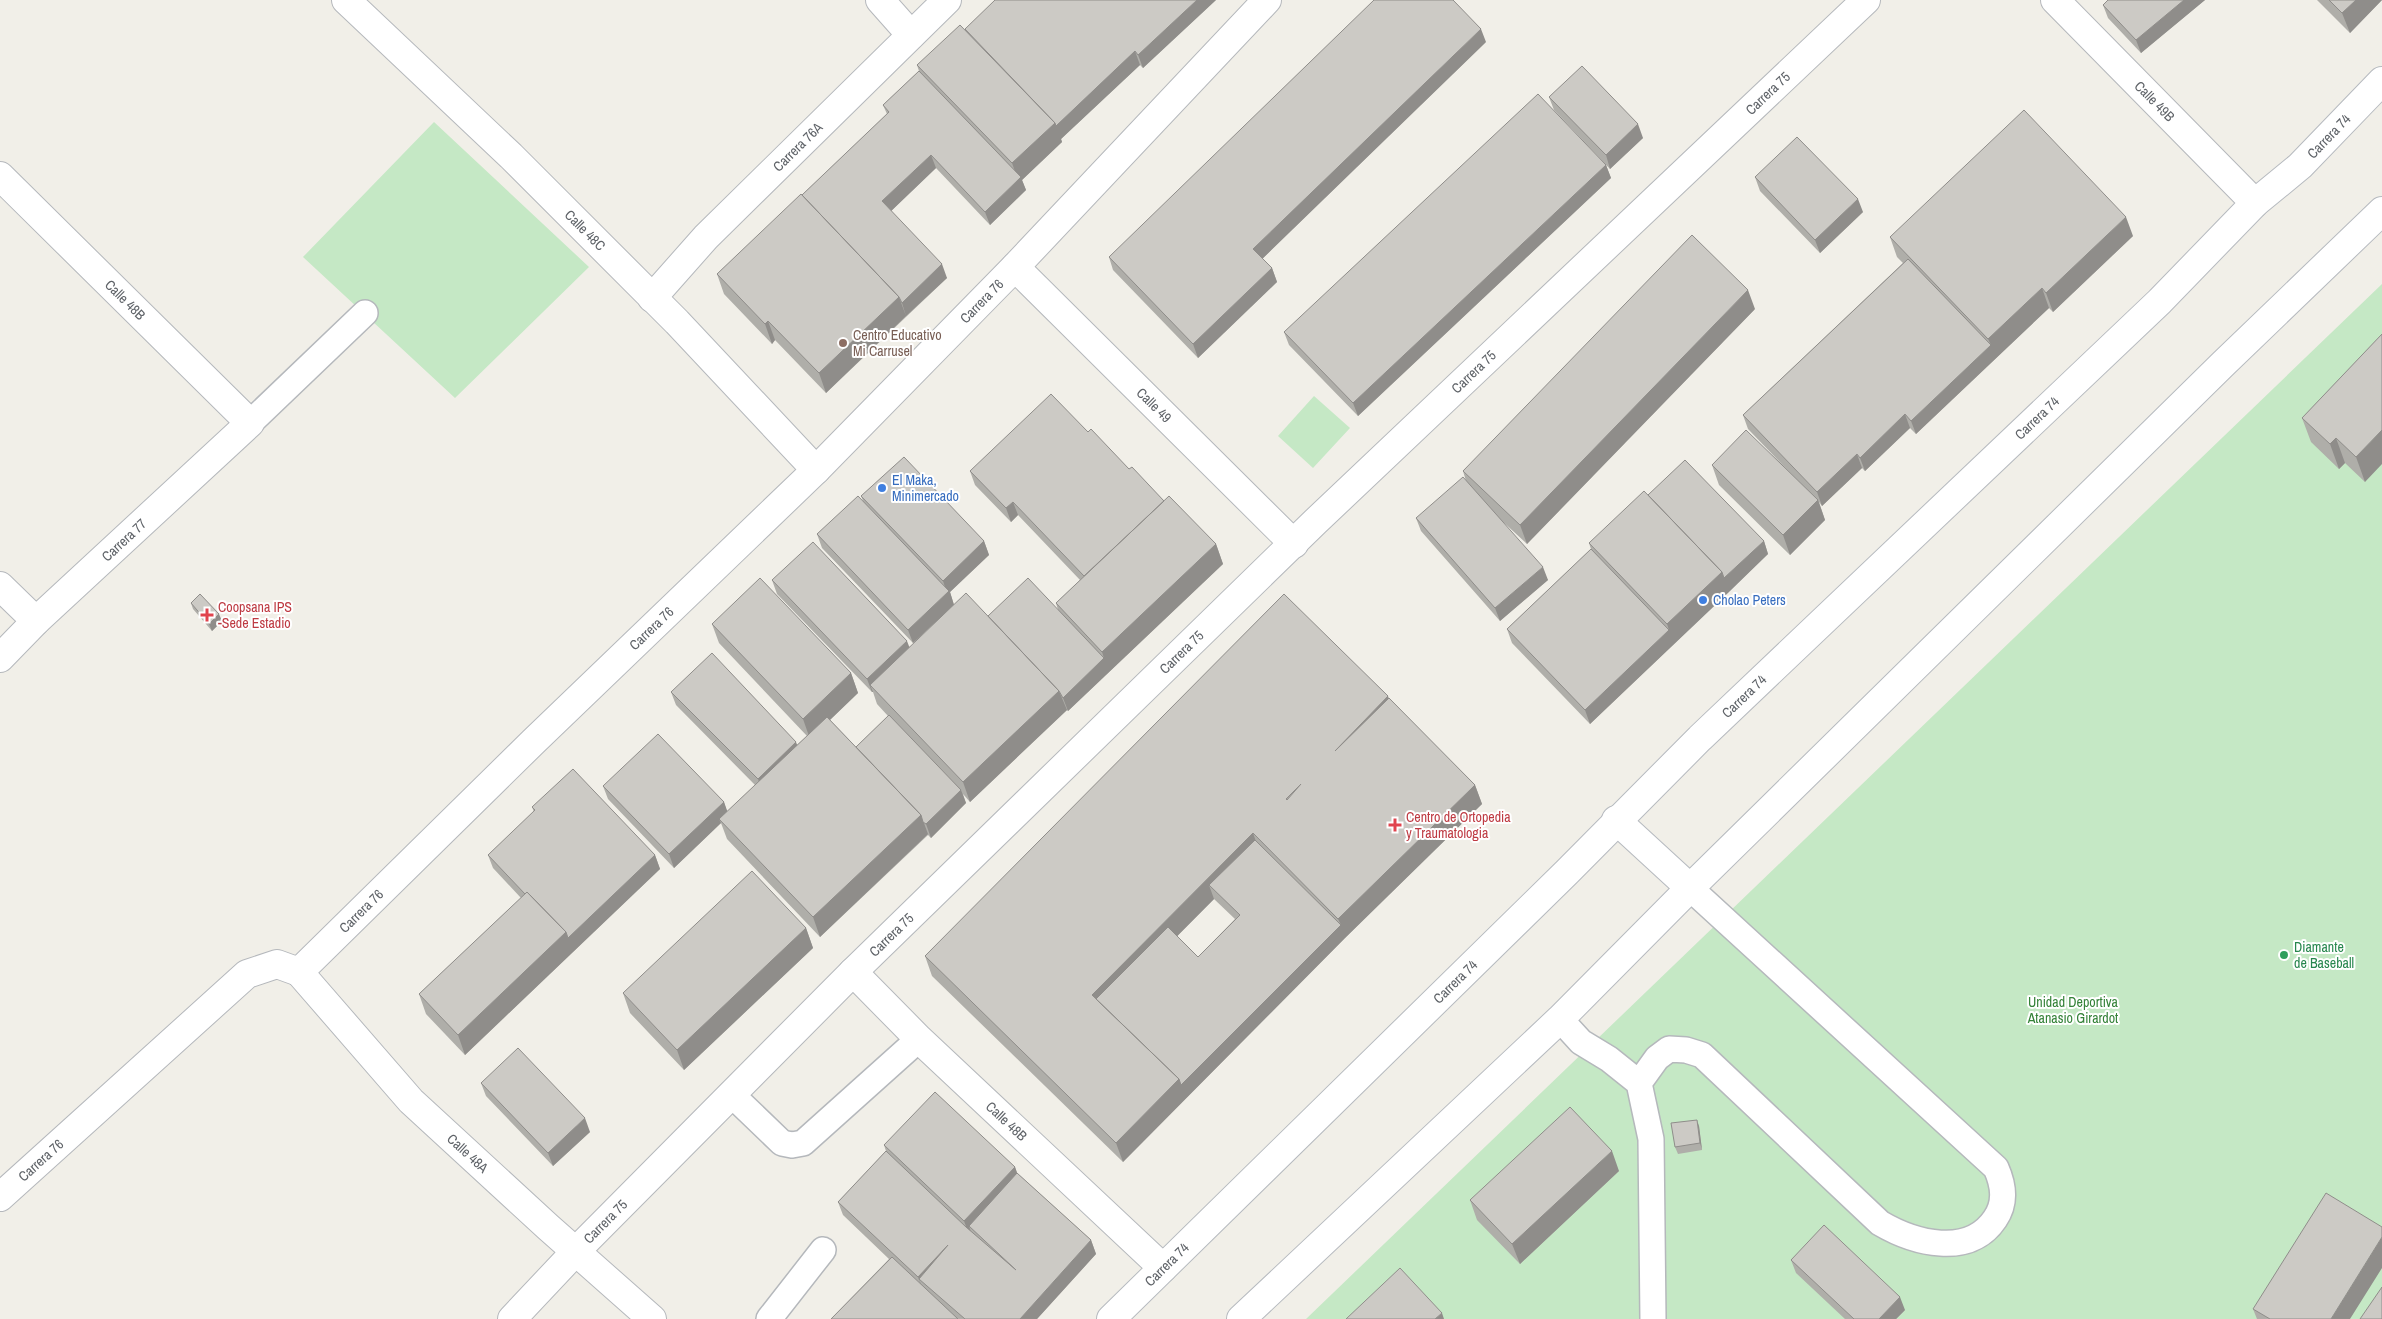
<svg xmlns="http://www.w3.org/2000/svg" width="2382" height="1319" font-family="'Archivo Narrow',sans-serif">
<rect width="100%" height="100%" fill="#f1efe8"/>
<path fill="#c5e8c5" d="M434,122L589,267L455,398L303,257Z
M2382,284V1319H1306Z
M1314,396L1350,428L1313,468L1278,436Z"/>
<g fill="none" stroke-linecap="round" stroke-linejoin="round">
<defs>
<path id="lane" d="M250,423L365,313
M1560,1019L1581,1042L1609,1059L1639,1083L1651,1139L1653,1319
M1639,1083L1657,1058L1669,1049L1686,1050L1702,1055L1880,1223C1914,1243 1969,1258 1995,1219C2006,1203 2004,1186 1996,1168L1690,888
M731,1094L782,1143L792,1145L803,1143L919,1039
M769,1319L823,1250"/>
<g id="street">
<path id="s1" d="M346,0L511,156L677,322L816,470"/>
<path d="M880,0L911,35"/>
<path id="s2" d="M2055,0L2255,203"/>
<path id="s3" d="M0,176L250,423L36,621L0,658"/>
<path id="s4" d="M1015,267L1294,544"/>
<path id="s5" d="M652,298L706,237L947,0"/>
<path d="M0,586L36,621"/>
<path id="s6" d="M299,972L411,1101L548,1227L652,1319"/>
<path id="s7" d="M853,972L919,1039L1163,1268"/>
<path id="s8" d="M0,1197L247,974L277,964L299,972L533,742L816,470L1015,267L1267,0"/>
<path id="s9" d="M512,1319L576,1251L853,972L1315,522L1866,0"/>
</g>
<g id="secondary">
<path d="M1616,820L1690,888"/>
<path id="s10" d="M1111,1319L1567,872L1700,738L2160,301L2255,203L2300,166L2382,81"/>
<path d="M1241,1319L1560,1019L1690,888L2223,364L2382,211"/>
</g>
</defs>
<use href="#lane" stroke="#b5b8bc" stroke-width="28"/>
<use href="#street" stroke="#b5b8bc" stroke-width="30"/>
<use href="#secondary" stroke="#b6babf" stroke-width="30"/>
<use href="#lane" stroke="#fff" stroke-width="25"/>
<use href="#street" stroke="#fff" stroke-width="28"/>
<use href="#secondary" stroke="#fff" stroke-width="28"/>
</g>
<path fill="#afaea9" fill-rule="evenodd" d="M1216,0L1143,68L1140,65L1061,139L1062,142L1022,180L1026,190L990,225L936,168L891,211L947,278L826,393L775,340L772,344L724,294L717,274L802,195L887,114L883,105L919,71L917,65L965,29Z
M2108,0H2205L2141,53L2108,18L2103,5Z
M2317,0H2382L2350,33Z
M1486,42L1262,259L1272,268L1277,282L1198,358L1113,270L1109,257Z
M1549,97L1643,138L1610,169L1554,110Z
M1606,165L1611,178L1358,416L1289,345L1284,332Z
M1755,177L1863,212L1820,253L1760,191Z
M2133,236L2053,312L2049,308L1916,434L1910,428L1865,471L1862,468L1822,506L1819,502L1825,520L1790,555L1719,485L1712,465L1798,481L1748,429L1743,415L1903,263L1897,257L1890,237Z
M1755,309L1527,544L1501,520L1548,580L1500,621L1421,531L1416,518L1466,481L1463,471Z
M2382,334L2365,482L2345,463L2339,469L2311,442L2302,418Z
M1088,432L1164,501L1216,544L1223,564L1068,711L1067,710L970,802L963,794L966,803L931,838L928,835L820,937L727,839L721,823L674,868L608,799L603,786L724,802L727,812L755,785L676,705L671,692L797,745L807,736L719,643L712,624L851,673L858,693L830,720L856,747L888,716L877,704L873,692H872L777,594L772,580L910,647L988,616L1058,610L1056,603L1080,580L1018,515L1011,522L975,485L970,471Z
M1648,495L1764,541L1768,554L1590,724L1512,643L1507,629L1591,549L1589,543Z
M861,496L984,541L989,555L950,592L954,605L913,643L822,548L817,534L863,501Z
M191,603L222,621L212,631L193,609Z
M1389,699L1475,785L1482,804L1345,938L1123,1162L932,976L925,956ZM1214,899L1235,919L1198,957L1177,936Z
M532,807L655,855L660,869L465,1055L426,1014L419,994L521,898L493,868L488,855L534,812Z
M806,928L813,948L684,1070L630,1013L623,993Z
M481,1083L590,1132L553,1166L486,1096Z
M1699,1126L1702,1150L1678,1154L1675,1147Z
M884,1145L1015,1167L1017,1173L1091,1240L1096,1254L1037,1319H831L889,1259L843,1215L838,1202L886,1151Z
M1619,1171L1520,1264L1477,1220L1470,1200Z
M1791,1260L1905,1310L1896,1319H1845L1796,1273Z
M2253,1309L2350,1319H2257Z"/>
<path fill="#8f8d8a" d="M1197,0H1216L1143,68L1138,55Z
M2184,0H2205L2141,53L2136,40Z
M2356,0H2382L2350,33L2342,13Z
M1481,29L1486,42L1258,263L1253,249Z
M1135,51L1140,65L1061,139L1062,142L1022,180L1026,190L990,225L985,212L1018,180L1012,163L1055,123Z
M1638,124L1643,138L1610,169L1606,155Z
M931,155L936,168L887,215L882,201Z
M1606,165L1611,178L1358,416L1353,403Z
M1858,199L1863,212L1820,253L1815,240Z
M2126,217L2133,236L2053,312L2046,293Z
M942,264L947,278L906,316L902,303Z
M1272,268L1277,282L1198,358L1193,344Z
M2042,288L2049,308L1916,434L1911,421L1991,345L1988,339Z
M1748,290L1755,309L1527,544L1520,525Z
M899,297L906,316L826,393L819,373Z
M768,321L775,340L772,344L765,324Z
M1905,414L1910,428L1865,471L1860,458Z
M2382,430V464L2365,482L2356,457Z
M2336,438L2345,463L2339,469L2330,444Z
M1857,454L1862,468L1822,506L1817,492Z
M1818,500L1825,520L1790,555L1783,535Z
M1013,502L1018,515L1011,522L1006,508Z
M984,541L989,555L950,592L954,605L913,643L908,630L947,593L943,581Z
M1764,541L1768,554L1729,592L1724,578Z
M1216,544L1223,564L1068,711L1063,698L1104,658L1102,652Z
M1543,567L1548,580L1500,621L1495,608Z
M1722,572L1729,592L1590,724L1585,710L1669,630L1667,624Z
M219,614L222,621L212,631L209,624Z
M907,641L912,654L870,685L873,692H872L867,679Z
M851,673L858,693L810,739L803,719Z
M1059,691L1067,710L970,802L963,782Z
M1388,696L1395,716L1335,751Z
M796,742L801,755L762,792L758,779Z
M1475,785L1482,804L1345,938L1123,1162L1116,1143L1179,1079L1341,925L1338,919Z
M961,790L966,803L931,838L926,824Z
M724,802L729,816L719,819L721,823L674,868L669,854Z
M921,815L928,834L820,937L813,917Z
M1253,833L1260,853L1209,885L1214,899L1104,1010L1092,995Z
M655,855L660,869L573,952L568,938Z
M806,928L813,948L684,1070L677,1050Z
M566,932L573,952L465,1055L458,1035Z
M585,1118L590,1132L553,1166L548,1153Z
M1697,1120L1699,1126L1702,1150L1700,1143Z
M1612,1151L1619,1171L1520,1264L1512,1244Z
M1015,1167L1022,1187L969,1226L973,1238L971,1240L964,1221Z
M2382,1237V1268L2350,1319H2331Z
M1091,1240L1096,1254L1037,1319H1020Z
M948,1245L919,1279L923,1290V1291L918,1277Z
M1900,1297L1905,1310L1896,1319H1879Z
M1442,1313L1444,1319H1435Z"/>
<path fill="#cccac5" stroke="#8f8d8a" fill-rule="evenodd" d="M995,0H1197L1138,55L1135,51L1056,126L1055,123L965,29Z
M1374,0H1453L1481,29L1253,249L1272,268L1193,344L1109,257Z
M2108,0H2184L2136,40L2103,5Z
M2329,0H2356L2342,13Z
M960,25L1055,123L1012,163L917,65Z
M1582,66L1638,124L1606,155L1549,97Z
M919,71L1021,177L985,212L931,155L882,201L942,264L902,303L899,297L802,195L889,112L883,105Z
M1538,94L1606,165L1353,403L1284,332Z
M2024,110L2126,217L2046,293L2042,288L1988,339L1890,237Z
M1797,137L1858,199L1815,240L1755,177Z
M801,194L899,297L819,373L768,321L765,324L717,274Z
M1692,235L1748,290L1520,525L1463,471Z
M1908,259L1991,345L1911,421L1905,414L1860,458L1857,454L1817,492L1743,415Z
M2382,334V430L2356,457L2336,438L2330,444L2302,418Z
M1051,394L1088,432L1091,429L1129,469L1132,467L1164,501L1084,576L1013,502L1006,508L970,471Z
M1746,430L1818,500L1783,535L1712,465Z
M904,457L984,541L943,581L861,496Z
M1685,460L1764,541L1724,578L1722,572L1648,495Z
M1463,477L1543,567L1495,608L1416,518Z
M1644,491L1722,572L1667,624L1589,543Z
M858,496L949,591L908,630L817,534Z
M1169,496L1216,544L1102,652L1056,603Z
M813,542L907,641L867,679L772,580Z
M1591,549L1669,630L1585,710L1507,629Z
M760,578L851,673L803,719L712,624Z
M1028,578L1104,658L1063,698L1059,691L988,616Z
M966,593L1059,691L963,782L870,685Z
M200,594L219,614L209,624L191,603Z
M1284,594L1388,696L1335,751L1389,698L1475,785L1338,919L1253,833L1092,995L1179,1079L1116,1143L925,956ZM1301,784L1287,800L1286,799Z
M712,653L796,742L758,779L671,692Z
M889,715L961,790L926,824L923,822L921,815L856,747Z
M827,717L921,815L813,917L719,819Z
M658,734L724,802L669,854L603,786Z
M573,769L655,855L568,938L566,932L527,892L525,894L488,855L535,810L532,807Z
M1255,840L1341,925L1181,1085L1179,1079L1096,999L1168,927L1198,957L1240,915L1209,885Z
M752,871L806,928L677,1050L623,993Z
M527,892L566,932L458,1035L419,994Z
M518,1048L585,1118L548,1153L481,1083Z
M935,1092L1015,1167L964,1221L884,1145Z
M1570,1107L1612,1151L1512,1244L1470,1200Z
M1697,1120L1700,1143L1675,1147L1671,1123Z
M886,1151L966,1227L1016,1270L969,1226L1017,1173L1091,1240L1020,1319H965L919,1279L948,1245L918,1277L838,1202Z
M2326,1193L2382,1227V1237L2331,1319H2270L2253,1309Z
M1824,1225L1900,1297L1879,1319H1854L1791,1260Z
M892,1257L958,1319H831Z
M1400,1268L1442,1313L1435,1319H1346Z
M2382,1287V1319H2360Z"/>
<circle fill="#8d6e63" stroke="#fff" stroke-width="2" cx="843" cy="343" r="5"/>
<g fill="#3f7fe0" stroke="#fff" stroke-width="2">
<circle cx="882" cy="488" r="5"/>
<circle cx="1703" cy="600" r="5"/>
</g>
<g fill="#e0444e" stroke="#fff" stroke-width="2">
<path d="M204.5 607.5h5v5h5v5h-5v5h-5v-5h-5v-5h5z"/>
<path d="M1392.5 817.5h5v5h5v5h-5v5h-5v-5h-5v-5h5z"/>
</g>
<circle fill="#2e9e5b" stroke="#fff" stroke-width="2" cx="2284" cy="955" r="5"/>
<g text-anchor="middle" stroke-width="4" stroke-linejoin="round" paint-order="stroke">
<g font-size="14" fill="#5f6368" stroke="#fff">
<text dy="5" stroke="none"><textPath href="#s9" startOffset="1755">Carrera 75</textPath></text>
<text dy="5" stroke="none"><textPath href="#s2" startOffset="142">Calle 49B</textPath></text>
<text dy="5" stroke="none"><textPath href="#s10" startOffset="1698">Carrera 74</textPath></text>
<text dy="5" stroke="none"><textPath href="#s5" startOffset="210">Carrera 76A</textPath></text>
<text dy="5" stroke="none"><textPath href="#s1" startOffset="332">Calle 48C</textPath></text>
<text dy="5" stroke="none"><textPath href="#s3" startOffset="176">Calle 48B</textPath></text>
<text dy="5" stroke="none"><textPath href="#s8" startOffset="1345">Carrera 76</textPath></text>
<text dy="5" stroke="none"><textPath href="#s9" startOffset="1350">Carrera 75</textPath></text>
<text dy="5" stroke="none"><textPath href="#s4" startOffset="196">Calle 49</textPath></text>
<text dy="5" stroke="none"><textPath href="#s10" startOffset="1292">Carrera 74</textPath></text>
<text transform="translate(124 540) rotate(-43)" y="5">Carrera 77</text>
<text dy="5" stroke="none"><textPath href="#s8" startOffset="880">Carrera 76</textPath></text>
<text dy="5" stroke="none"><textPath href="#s9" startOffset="945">Carrera 75</textPath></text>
<text dy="5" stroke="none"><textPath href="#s10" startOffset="888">Carrera 74</textPath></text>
<text dy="5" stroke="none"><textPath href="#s8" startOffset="475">Carrera 76</textPath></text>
<text dy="5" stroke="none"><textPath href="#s9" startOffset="540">Carrera 75</textPath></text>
<text dy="5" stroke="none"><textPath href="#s10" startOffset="482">Carrera 74</textPath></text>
<text dy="5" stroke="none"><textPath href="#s7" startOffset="214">Calle 48B</textPath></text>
<text dy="5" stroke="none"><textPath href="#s6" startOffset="248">Calle 48A</textPath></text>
<text dy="5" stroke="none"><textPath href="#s8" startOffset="55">Carrera 76</textPath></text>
<text dy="5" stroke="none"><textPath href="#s9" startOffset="135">Carrera 75</textPath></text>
<text dy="5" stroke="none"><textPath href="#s10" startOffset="78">Carrera 74</textPath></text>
</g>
<g font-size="14" fill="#785e54" stroke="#fff" text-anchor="start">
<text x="853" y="340">Centro Educativo<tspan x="853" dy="16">Mi Carrusel</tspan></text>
</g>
<g font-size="14" fill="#366cbe" stroke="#fff" text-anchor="start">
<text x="892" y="485">El Maka,<tspan x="892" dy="16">Minimercado</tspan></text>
<text x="1713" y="605">Cholao Peters</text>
</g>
<g font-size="14" fill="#be3a42" stroke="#fff" text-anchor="start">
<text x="218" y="612">Coopsana IPS<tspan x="218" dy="16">-Sede Estadio</tspan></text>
<text x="1406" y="822">Centro de Ortopedia<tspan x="1406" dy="16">y Traumatologia</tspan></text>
</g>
<g font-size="14" fill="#27864d" stroke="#fff" text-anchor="start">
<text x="2294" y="952">Diamante<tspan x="2294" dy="16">de Baseball</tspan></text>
</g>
<g font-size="14" fill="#348238" stroke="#fff">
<text x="2073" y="1007">Unidad Deportiva<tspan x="2073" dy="16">Atanasio Girardot</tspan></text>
</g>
</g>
</svg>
